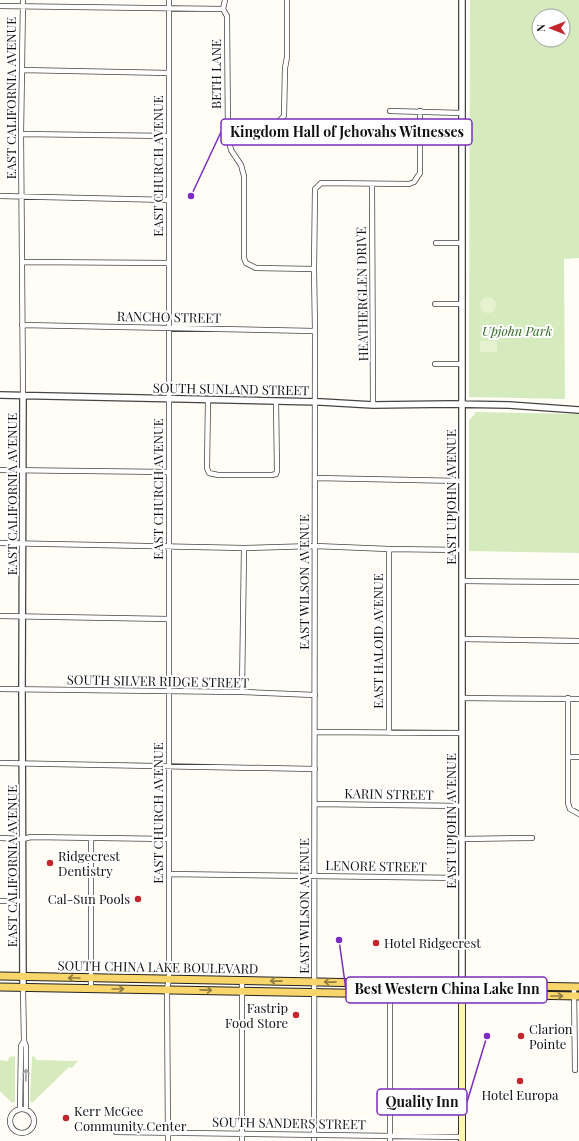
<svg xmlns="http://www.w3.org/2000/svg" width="579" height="1141" font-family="'Playfair Display',serif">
<rect width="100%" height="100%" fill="#fffdf5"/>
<path fill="#d5ebbd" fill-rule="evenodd" d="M470,0H579V258L564,259L565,399L469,397ZM539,16H563V40H539Z
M475,412L579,414V553L469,551V420L475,414Z
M15,1056V1102L12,1103L0,1091V1060L8,1061L9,1057Z
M32,1056L35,1057L36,1060L78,1061L72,1068L69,1067L32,1103L30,1101V1097Z"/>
<path fill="#e6f2cf" d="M480 305a8 8 0 1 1 16 0a8 8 0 1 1-16 0Z
M480,341H497V352H480Z"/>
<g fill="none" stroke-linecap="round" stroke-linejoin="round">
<defs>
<path id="minor" d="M225,0L223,9L227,16L228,136L231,150L241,165L244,176V258L246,263L256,268L314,269H308
M0,6L223,9
M22,70L169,73
M390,111L462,113
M227,122H278L284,116L285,68L287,57V0
M21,134L169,136
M372,184L373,405
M0,196L169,200
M436,243H462
M23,262L169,263H160
M435,304H462
M22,325L315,331
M435,364H462
M23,395L21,134L23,0
M208,400L207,468L209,473L218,475H272L276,474L277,471L276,401
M0,470L169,472
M316,478L461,481
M0,543L244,548L315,546L389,549L462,550
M463,581L579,582
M0,616L168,619
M462,639L579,641
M0,689L242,692L315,695
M242,692L244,548
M462,698L579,699
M568,698V803L570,809L579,814
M315,732L462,733
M389,733V549
M568,757H579
M0,763L315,769
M316,804L462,806
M0,838L23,839L31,837L169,839
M462,839L532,838
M169,874L462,878
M0,901H23
M574,987L575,1070
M23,988L24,1041L26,1046V1109
M91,989V838
M20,1109L21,1046L24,1041
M10 1121a12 12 0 1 1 24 0a12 12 0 1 1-24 0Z
M116,1132L462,1137
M168,1141L167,989L169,979V0
M242,1141V981
M314,1141L315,331L314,269L315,189L321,183L409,184L414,182L420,173V111
M390,1141V983"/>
<path id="tertiary" d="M462,0V994
M0,395L321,402L373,405L451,404L509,405L579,410
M23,395L22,690L23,988"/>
<path id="secondary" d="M462,994V1141"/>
<path id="primary" d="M0,976L579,987
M0,987L452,995L462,994L579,996"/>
</defs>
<use href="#minor" stroke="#444" stroke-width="6"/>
<use href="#tertiary" stroke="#444" stroke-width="8"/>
<use href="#secondary" stroke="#333" stroke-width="8"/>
<use href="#primary" stroke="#222" stroke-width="9"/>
<use href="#minor" stroke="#fff" stroke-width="4.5"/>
<use href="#tertiary" stroke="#fff" stroke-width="5.5"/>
<use href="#secondary" stroke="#fff6b0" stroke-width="6"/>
<use href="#primary" stroke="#f9d66b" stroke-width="7"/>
</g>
<defs><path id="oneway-shaft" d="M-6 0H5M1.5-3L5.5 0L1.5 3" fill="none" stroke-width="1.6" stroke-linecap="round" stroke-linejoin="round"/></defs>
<g stroke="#917d42">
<use href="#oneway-shaft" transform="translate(74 978) rotate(-180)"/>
<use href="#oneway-shaft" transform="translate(276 981) rotate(-179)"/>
<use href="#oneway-shaft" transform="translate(330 982) rotate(-179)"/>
<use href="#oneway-shaft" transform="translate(118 989)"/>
<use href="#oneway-shaft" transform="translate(206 990) rotate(1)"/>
<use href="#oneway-shaft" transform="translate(557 996)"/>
</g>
<use stroke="#a0a0a0" href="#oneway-shaft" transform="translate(26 1075) rotate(-89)"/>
<g fill="#c4262e" stroke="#fff" stroke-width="1.5">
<circle cx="50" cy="863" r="4"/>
<circle cx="138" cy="899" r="4"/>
<circle cx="376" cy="943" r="4"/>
<circle cx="296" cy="1015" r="4"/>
<circle cx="521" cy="1036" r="4"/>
<circle cx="520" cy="1081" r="4"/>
<circle cx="66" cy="1118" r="4"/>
</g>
<g text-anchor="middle" stroke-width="4" stroke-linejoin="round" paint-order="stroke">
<g font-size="13" fill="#111" stroke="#fff">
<text transform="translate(216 74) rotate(-90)" y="5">BETH LANE</text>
<text transform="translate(11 98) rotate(-90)" y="5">EAST CALIFORNIA AVENUE</text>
<text transform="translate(158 166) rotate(-90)" y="5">EAST CHURCH AVENUE</text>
<text transform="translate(362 294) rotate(-91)" y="5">HEATHERGLEN DRIVE</text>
<text transform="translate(169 317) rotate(1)" y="5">RANCHO STREET</text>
<text transform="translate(231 389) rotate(1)" y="5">SOUTH SUNLAND STREET</text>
<text transform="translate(158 489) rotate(-90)" y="5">EAST CHURCH AVENUE</text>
<text transform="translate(12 494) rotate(-90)" y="5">EAST CALIFORNIA AVENUE</text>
<text transform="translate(451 497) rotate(-90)" y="5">EAST UPJOHN AVENUE</text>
<text transform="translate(304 582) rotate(-90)" y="5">EAST WILSON AVENUE</text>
<text transform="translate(378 641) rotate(-90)" y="5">EAST HALOID AVENUE</text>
<text transform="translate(158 681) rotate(1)" y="5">SOUTH SILVER RIDGE STREET</text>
<text transform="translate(389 794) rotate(1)" y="5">KARIN STREET</text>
<text transform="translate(158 813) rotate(-90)" y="5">EAST CHURCH AVENUE</text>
<text transform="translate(451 821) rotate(-90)" y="5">EAST UPJOHN AVENUE</text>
<text transform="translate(12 866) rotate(-90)" y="5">EAST CALIFORNIA AVENUE</text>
<text transform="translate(376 866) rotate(1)" y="5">LENORE STREET</text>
<text transform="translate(304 906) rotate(-90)" y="5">EAST WILSON AVENUE</text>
<text transform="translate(158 967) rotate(1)" y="5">SOUTH CHINA LAKE BOULEVARD</text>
<text transform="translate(289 1123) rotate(1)" y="5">SOUTH SANDERS STREET</text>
</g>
<g font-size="13" font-style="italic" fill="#2f6b1f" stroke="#fff">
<text x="517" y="336">Upjohn Park</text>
</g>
<g font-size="13" fill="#111" stroke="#fff" text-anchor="start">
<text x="58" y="861">Ridgecrest<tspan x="58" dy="15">Dentistry</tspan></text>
<text x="130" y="904" text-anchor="end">Cal-Sun Pools</text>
<text x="384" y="948">Hotel Ridgecrest</text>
<text x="288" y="1013" text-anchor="end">Fastrip<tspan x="288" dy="15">Food Store</tspan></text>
<text x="529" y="1034">Clarion<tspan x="529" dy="15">Pointe</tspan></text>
<text x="520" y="1100" text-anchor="middle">Hotel Europa</text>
<text x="74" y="1116">Kerr McGee<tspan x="74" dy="15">Community Center</tspan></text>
</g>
</g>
<path fill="none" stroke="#7b2cbf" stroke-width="1.5" d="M191 196L221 132M339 940L346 990M487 1036L467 1102"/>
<g fill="#7b2cbf" stroke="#fff" stroke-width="1.5">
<circle cx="191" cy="196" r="4"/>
<circle cx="339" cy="940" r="4"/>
<circle cx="487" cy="1036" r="4"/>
</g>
<g fill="#fff" stroke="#7b2cbf" stroke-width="1.5">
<rect x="221" y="119" width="251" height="26" rx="4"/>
<rect x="346" y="977" width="201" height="26" rx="4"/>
<rect x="377" y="1089" width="90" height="26" rx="4"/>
</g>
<g font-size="14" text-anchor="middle" font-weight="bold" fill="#111">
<text x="347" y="137">Kingdom Hall of Jehovahs Witnesses</text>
<text x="447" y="994">Best Western China Lake Inn</text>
<text x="422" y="1107">Quality Inn</text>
</g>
<g transform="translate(551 28) rotate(270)"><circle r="19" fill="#ffffff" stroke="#a0a0a0"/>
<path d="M0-3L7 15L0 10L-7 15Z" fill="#c4262e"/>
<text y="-6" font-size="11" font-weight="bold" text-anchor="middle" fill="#111111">N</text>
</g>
</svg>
